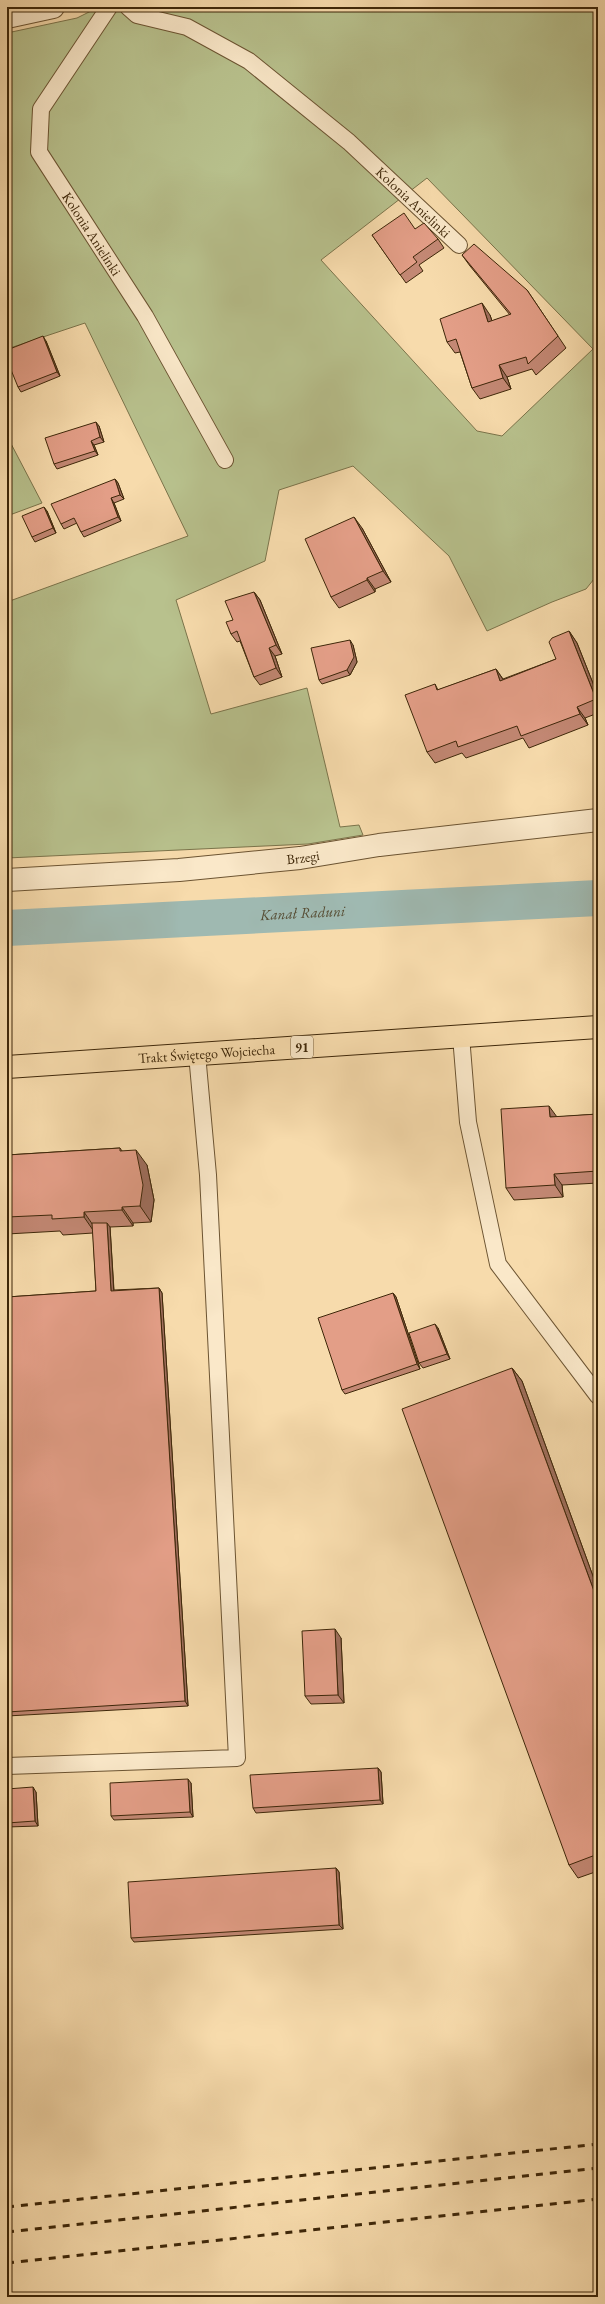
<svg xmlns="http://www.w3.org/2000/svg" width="605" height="2304" font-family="'EB Garamond',serif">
<rect width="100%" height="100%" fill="#f7dbac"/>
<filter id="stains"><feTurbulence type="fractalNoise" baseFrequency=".005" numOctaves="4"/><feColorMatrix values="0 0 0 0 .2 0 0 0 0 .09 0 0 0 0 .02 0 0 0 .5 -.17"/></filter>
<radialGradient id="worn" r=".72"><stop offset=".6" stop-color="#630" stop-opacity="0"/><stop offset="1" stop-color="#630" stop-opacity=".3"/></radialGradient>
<path fill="#b8c18d" stroke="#7b744b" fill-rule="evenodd" d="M99,7H598V574L586,589L552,602L487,631L449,556L353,466L279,490L265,561L176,600L211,714L307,688L340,827L359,825L363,835L308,844L7,858V602L188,536L85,323L7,349V33L77,18ZM427,178L593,349L502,436L477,431L321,260Z
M7,436L42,503L7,516Z"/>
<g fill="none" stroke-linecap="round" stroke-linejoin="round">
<path stroke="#9fb9b1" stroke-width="36" id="s1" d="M7,928L598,898"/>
<defs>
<g id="service">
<path id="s2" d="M109,7L41,109L39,152L145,316L225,460"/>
<path id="s3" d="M128,7L137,15L187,27L249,61L349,142L459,245"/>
<path d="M461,1036L468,1122L498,1264L598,1396"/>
<path d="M7,1766L237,1758L208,1175L197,1054"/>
</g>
<g id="minor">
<path d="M7,17L53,7"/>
<path id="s4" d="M7,880L179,870L300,858L379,845L598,820"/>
</g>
<g id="primary">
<path id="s5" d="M7,1067L598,1027"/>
</g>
</defs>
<use href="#service" stroke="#6c5432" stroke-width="18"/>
<use href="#minor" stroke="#6c5432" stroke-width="24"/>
<use href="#primary" stroke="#3e2709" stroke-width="24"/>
<use href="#service" stroke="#fae8c9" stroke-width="16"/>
<use href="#minor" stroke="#fae8c9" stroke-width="22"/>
<use href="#primary" stroke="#f7dbac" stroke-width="22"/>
<path stroke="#3e2709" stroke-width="3" stroke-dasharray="7 7" stroke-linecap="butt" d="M7,2207L598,2144
M7,2232L598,2168
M7,2263L598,2199"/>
</g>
<path fill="#c38874" stroke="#3e2709" d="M415,229L438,239L444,248L419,265L423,271L406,283L372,235Z
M462,255L527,290L566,348L536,375L532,369L507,377L511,389L480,399L472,388L460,352L455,353L447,342L490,315L492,321L510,315L470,266Z
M46,341L60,376L21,392L18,387Z
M99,426L104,442L94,445L98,455L57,469L54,464Z
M115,479L118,483L124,499L114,503L121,521L84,537L81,532L77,523L64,529L61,524Z
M47,511L56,533L35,542L32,537Z
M362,528L391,582L375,589V592L339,608L331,597Z
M254,592L260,600L282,654L275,656L282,677L260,685L254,677L240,641L237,642L231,634L233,620Z
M569,631L577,643L598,696V713L585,718L588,725L529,748L523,738L466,758L462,753L435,763L427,752L435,684L438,690L496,669L503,679L556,659Z
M353,645L357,662L350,675L322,684L319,680Z
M598,1114V1183L562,1185L563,1197L514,1200L506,1188L557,1117Z
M120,1148L122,1151L147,1165L154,1200L151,1222L133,1223V1226L110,1227L114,1290L159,1288L162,1293L188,1706L7,1716V1297L96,1291L93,1233L63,1235L60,1231L7,1234V1155Z
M393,1293L396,1297L420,1369L345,1394L342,1390Z
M438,1328L450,1359L423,1368L419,1363Z
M512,1368L522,1381L598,1590V1871L578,1878L569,1865Z
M341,1638L344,1703L311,1704L305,1696Z
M378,1768L381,1772L383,1804L256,1813L253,1808Z
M191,1783L193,1817L114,1820L111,1816Z
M7,1789L36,1792L38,1826L7,1827Z
M336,1868L339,1872L343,1929L134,1942L131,1938Z"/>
<path fill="#9f6f5e" stroke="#3e2709" d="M482,303L490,315L496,333L488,322Z
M43,336L46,341L60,376L57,372Z
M499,365L507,377L511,389L503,378Z
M96,422L99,426L104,442L100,437Z
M91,441L94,445L98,455L95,451Z
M115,479L118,483L124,499L120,495Z
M111,498L114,503L121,521L118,517Z
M44,507L47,511L56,533L53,528Z
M354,517L362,528L391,582L383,571Z
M367,578L375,589V592L367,580Z
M254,592L260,600L282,654L276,645Z
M569,631L577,643L598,696V703L596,699Z
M350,640L353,645L357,662L350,675L347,670Z
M269,648L275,656L282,677L276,668Z
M496,669L504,681H500Z
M577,707L585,718L588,725L580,714Z
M549,1106L557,1117H550Z
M136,1150L147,1165L154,1200L151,1222L140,1206Z
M554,1174L562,1185L563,1197L555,1185Z
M122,1207L133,1223V1226L122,1210Z
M84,1212L95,1228V1233L84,1217Z
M107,1223L110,1227L114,1295L111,1291Z
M159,1288L162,1293L188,1706L185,1701Z
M393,1293L396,1297L420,1369L417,1364Z
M435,1324L438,1328L450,1359L447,1354Z
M512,1368L522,1381L598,1590V1602Z
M335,1629L341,1638L344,1703L338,1695Z
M378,1768L381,1772L383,1804L380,1800Z
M188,1779L191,1783L193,1817L190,1812Z
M33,1787L36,1792L38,1826L35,1821Z
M336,1868L339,1872L343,1929L339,1925Z"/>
<path fill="#e39e87" stroke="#3e2709" d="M404,213L415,229L424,223L438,239L413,257L417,262L400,275L372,235Z
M474,244L527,290L558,336L528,364L526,357L499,365L503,378L472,388L456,339L447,342L440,319L482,303L488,322L511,314L462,255Z
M43,336L57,372L18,387L7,360V350Z
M96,422L100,437L91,441L95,451L54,464L45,438Z
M115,479L120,495L111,498L118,517L81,532L74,518L61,524L51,504Z
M44,507L53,528L32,537L22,516Z
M354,517L383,571L367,578V580L331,597L305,539Z
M254,592L276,645L269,648L276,668L254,677L237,631L231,634L226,622L233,620L225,601Z
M569,631L596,699L577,707L580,714L521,736L517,726L458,747L456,741L427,752L405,695L435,684L437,690L496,669L500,681L556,659L549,642L552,638Z
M350,640L354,657L347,670L319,680L311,648Z
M549,1106L550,1117L598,1114V1171L554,1174L555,1185L506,1188L501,1109Z
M120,1148V1151L136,1150L143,1185L140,1206L122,1207V1210L84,1212V1217L52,1219V1215L7,1217V1155Z
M92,1223H107L111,1291L159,1288L185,1701L7,1712V1297L96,1291Z
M393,1293L417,1364L342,1390L318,1318Z
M435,1324L447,1354L419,1363L409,1333Z
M512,1368L598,1602V1854L569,1865L402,1409Z
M335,1629L338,1695L305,1696L302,1631Z
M378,1768L380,1800L253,1808L250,1775Z
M188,1779L190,1812L111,1816L110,1783Z
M33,1787L35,1821L7,1823V1789Z
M336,1868L339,1925L131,1938L128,1882Z"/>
<g text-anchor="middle" stroke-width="3.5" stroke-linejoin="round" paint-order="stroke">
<rect fill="#fae8c9" stroke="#766143" stroke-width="1" x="291" y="1036" width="22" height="22" rx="3"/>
<g font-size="13" font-weight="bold" fill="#3e2709">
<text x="302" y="1052">91</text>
</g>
<g font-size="14" fill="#3e2709" stroke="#fae8c9">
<text dy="5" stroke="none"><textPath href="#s3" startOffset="351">Kolonia Anielinki</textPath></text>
<text dy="5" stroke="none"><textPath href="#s2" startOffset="263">Kolonia Anielinki</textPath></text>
<text dy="5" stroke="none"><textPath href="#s4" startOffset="297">Brzegi</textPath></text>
<text dy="5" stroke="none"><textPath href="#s5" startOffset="200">Trakt Świętego Wojciecha</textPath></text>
</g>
<g font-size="15" font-style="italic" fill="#564c33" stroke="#fae8c9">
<text dy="5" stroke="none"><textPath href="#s1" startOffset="296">Kanał Raduni</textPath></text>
</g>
</g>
<rect width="605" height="2304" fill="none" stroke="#f7dbac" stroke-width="24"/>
<rect x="8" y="8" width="589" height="2288" fill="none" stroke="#3e2709" stroke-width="2"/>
<rect x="12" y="12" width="581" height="2280" fill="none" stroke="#3e2709"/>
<rect width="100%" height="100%" filter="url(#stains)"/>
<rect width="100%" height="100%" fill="url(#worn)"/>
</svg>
